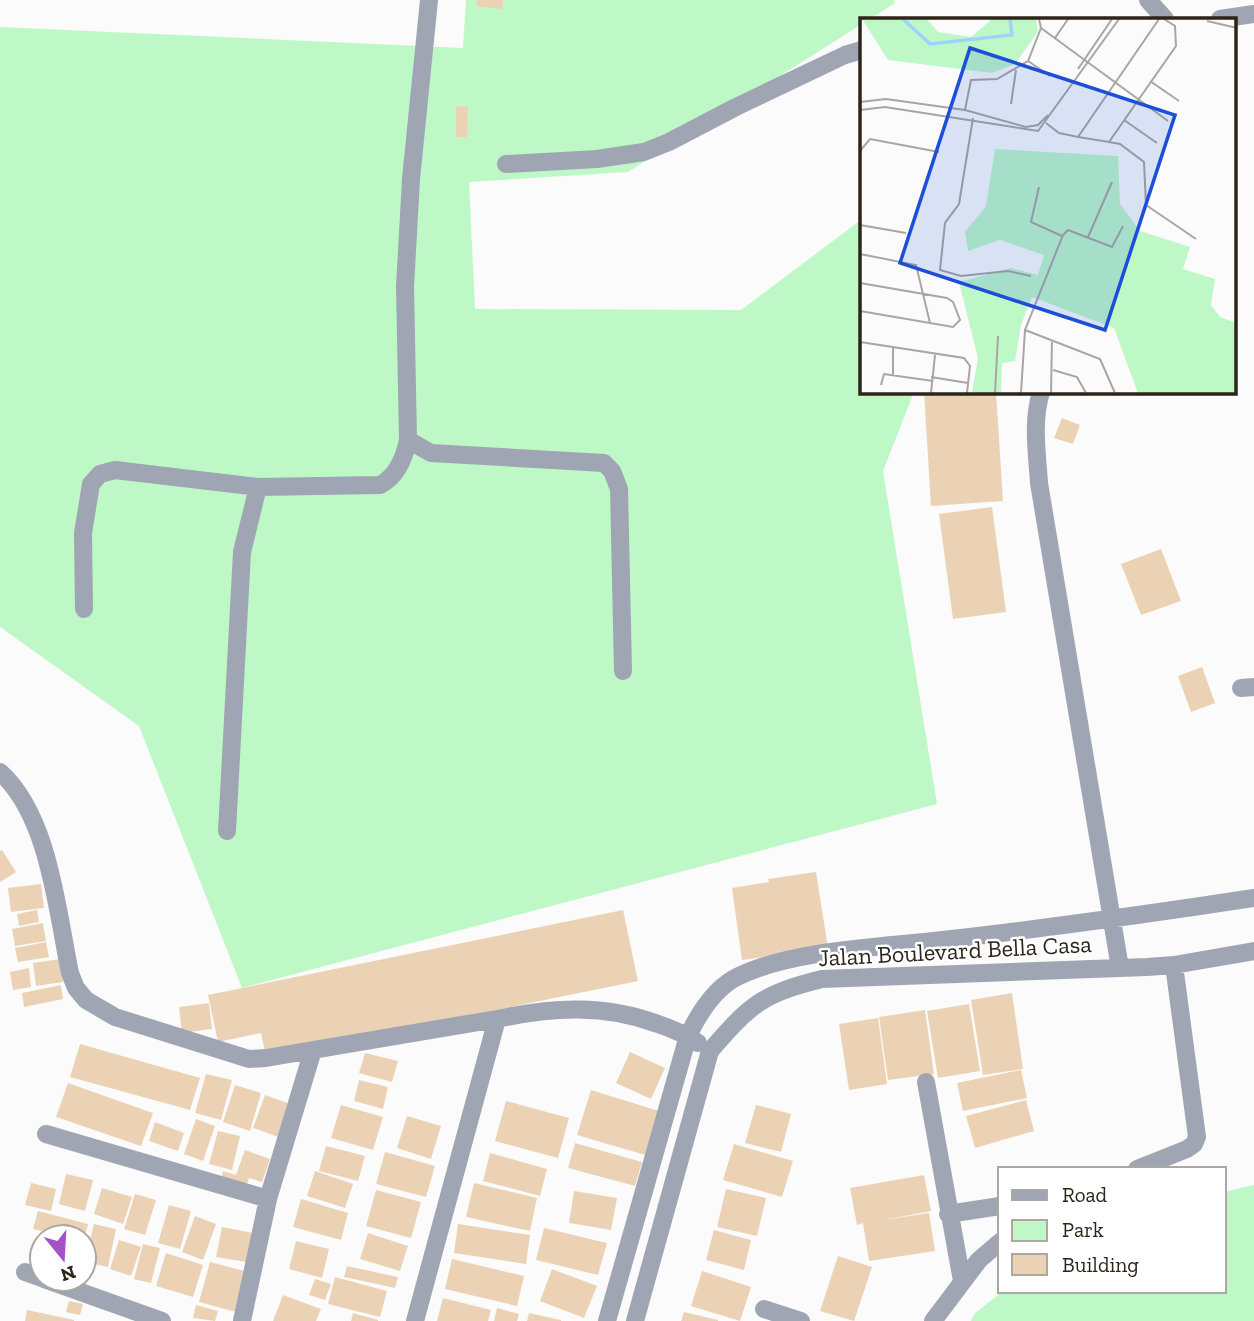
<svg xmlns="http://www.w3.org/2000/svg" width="1254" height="1321" font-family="'Zilla Slab',serif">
<rect width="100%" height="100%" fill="#fbfbfb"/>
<path fill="#bef8c7" d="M466,0H893L895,3L870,19H862V24L628,172L469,182L475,309L741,310L862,219V392H914L883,471L937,804L242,988L139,726L0,627V27L463,48Z
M1254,1185V1321H971L975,1313L1003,1291H1224V1192Z"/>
<path fill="#ecd2b5" d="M477,0H503L502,9L476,6Z
M456,106L468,107L467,137H456Z
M924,392H996L1003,501L931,506Z
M1062,418L1080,425L1073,444L1054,438Z
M992,507L1006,612L953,619L939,514Z
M1161,549L1181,601L1141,615L1121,564Z
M1202,667L1215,703L1191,712L1178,676Z
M2,850L16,872L0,882V851Z
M816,872L828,948L742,960L732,888L769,882L768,879Z
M41,884L44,908L11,912L8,888Z
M37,910L39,922L19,926L17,914Z
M623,910L638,981L266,1057L261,1033L218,1042L208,995Z
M43,923L46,941L15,946L12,929Z
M46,942L49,957L18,962L15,948Z
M60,959L63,982L36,986L33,963Z
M29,968L31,987L13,990L10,972Z
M61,985L63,999L24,1007L22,993Z
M1012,993L1023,1069L983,1075L971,1000Z
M209,1003L212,1029L182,1033L179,1007Z
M969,1004L980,1071L938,1078L927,1011Z
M925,1010L934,1074L888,1080L879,1017Z
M878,1018L887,1084L849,1090L839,1024Z
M80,1044L200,1078L190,1110L70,1077Z
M630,1052L665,1068L651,1099L616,1083Z
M365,1053L398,1061L392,1082L359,1073Z
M1021,1070L1027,1098L963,1111L957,1083Z
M206,1074L232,1080L221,1120L195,1113Z
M359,1080L388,1087L383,1109L354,1101Z
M68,1083L153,1113L141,1146L56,1117Z
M235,1085L261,1093L250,1131L223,1122Z
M591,1090L659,1111L645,1155L577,1135Z
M265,1095L293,1105L281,1138L253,1128Z
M1026,1100L1034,1131L975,1148L966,1116Z
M506,1101L569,1118L558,1158L495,1141Z
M341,1105L383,1117L373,1150L331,1138Z
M756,1105L791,1114L781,1152L745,1143Z
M407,1116L441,1126L431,1159L397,1148Z
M196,1119L215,1126L203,1161L184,1154Z
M155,1122L184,1133L178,1151L149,1141Z
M218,1131L240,1136L232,1170L209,1164Z
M575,1143L642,1162L635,1186L568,1168Z
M734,1144L793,1161L782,1197L723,1180Z
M326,1146L365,1156L358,1181L319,1171Z
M245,1150L270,1159L262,1182L249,1178L245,1191L220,1184L223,1171L236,1175Z
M385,1152L435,1166L426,1197L376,1184Z
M490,1153L547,1169L540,1196L483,1181Z
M315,1171L353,1184L345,1208L307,1196Z
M66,1174L93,1180L85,1211L59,1204Z
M924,1175L931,1211L884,1220L929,1213L935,1251L869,1261L863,1223L857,1225L850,1188Z
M31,1183L56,1189L51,1211L25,1205Z
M474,1183L537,1198L530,1231L466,1217Z
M102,1188L132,1197L123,1224L94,1214Z
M726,1189L766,1198L757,1236L717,1227Z
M376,1190L421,1202L411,1238L366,1226Z
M574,1191L617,1198L611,1230L569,1223Z
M135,1194L156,1200L145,1235L124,1229Z
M301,1199L348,1213L341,1240L293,1227Z
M169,1205L191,1211L180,1249L158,1243Z
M38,1211L88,1224L85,1237H65L33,1229Z
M195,1216L216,1224L203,1260L182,1252Z
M94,1224L116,1229L108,1267L85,1262Z
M458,1224L530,1235L526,1264L454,1253Z
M222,1227L258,1234L253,1263L216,1257Z
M544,1228L607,1243L598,1275L536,1260Z
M714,1230L751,1240L744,1270L706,1260Z
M368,1233L408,1246L400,1271L360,1259Z
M40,1234L48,1236L42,1237V1253L35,1251Z
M119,1240L141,1247L131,1276L110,1269Z
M296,1241L329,1249L322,1278L289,1269Z
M143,1244L160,1248L151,1283L134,1279Z
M166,1253L203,1265L193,1297L156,1286Z
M838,1256L872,1267L854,1321L820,1311Z
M452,1259L524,1276L517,1306L445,1289Z
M210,1262L252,1273L240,1313L199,1302Z
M347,1266L398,1277L395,1288L344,1277Z
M552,1269L597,1286L584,1318L540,1301Z
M702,1271L751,1287L740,1321L691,1306Z
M335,1277L387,1291L380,1317L328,1304Z
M315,1279L331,1284L325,1300L309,1295Z
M283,1295L321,1309L316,1321H273Z
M443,1298L491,1310L488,1321H437Z
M69,1301L83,1304L80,1315L66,1312Z
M196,1305L218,1311L215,1321L193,1318Z
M497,1308L519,1314L517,1321H494Z
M27,1310L74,1320V1321H25Z
M684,1312L718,1320V1321H681Z
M353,1313L378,1320V1321H351Z
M529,1313L561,1320V1321H527Z"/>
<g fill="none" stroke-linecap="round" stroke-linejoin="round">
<path stroke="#9fa5b3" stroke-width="18" d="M1148,0L1165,19
M1220,19L1254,14
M506,164L597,159L644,152L669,142L736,107L845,55L862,50
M1041,392C1032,422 1037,452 1039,483L1120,968
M408,440L431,453L604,463L612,471L619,489L623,671
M84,609L83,533L91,484L100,474L115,470L258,487L380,485C397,476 404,459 408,440L405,287L411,179L429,0
M1241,688L1254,687
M0,772C49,816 57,910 70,973L76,988L86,1000L115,1017L249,1059L266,1058L313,1050
M227,831L242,552L258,487
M926,1082L962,1281
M46,1134L268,1199
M1137,1169L1187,1149L1194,1144L1197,1137L1174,965
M948,1214L1000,1206
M25,1272L42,1278
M44,1279L162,1321
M764,1309L801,1321
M242,1321L268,1199L313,1050L497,1019
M415,1321L497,1019C552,1007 605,1004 658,1024C673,1029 685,1034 698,1043
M607,1321L688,1036C699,1013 715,987 739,976C793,950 882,947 943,940C1047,928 1150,914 1254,898
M635,1321L710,1051C750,1005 761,994 822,979L1147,967L1174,965L1254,951
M933,1321L979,1260L1000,1242"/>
</g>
<g text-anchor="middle" stroke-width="5" stroke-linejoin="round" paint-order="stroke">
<g font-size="24" fill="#2e251a" stroke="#fff">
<text transform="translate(955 951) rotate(-3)" y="8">Jalan Boulevard Bella Casa</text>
</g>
</g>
<g transform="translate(860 18)">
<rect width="376" height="376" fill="#fbfbfb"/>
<path d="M2,1H67L78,14L111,19L132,1H176L178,14L155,46L132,55L28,42ZM135,131L258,138L260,186L280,213L330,229L323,251L355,261L351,287L360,299L376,305V375H278L254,310L172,279L161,307L155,343L142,345L141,375H112L118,340L99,264L151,250L178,257L184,237L140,222L108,233L105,214L126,188Z" fill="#bef8c7"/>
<path fill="none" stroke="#9ed4fc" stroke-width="3.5" d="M43,1L70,26L152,17L150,1"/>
<path fill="none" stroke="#a9a5a1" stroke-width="2" d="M347,3L377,10M181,10L308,103M195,20L208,1M168,43L190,58M218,51L252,1M290,63L319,83M0,84L26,81L105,92L166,109L178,107L188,97M151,86L156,52M0,92L25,89L178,113L259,1M105,92L111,62L137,61L168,43L181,10L179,1M113,100L99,186L85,205L80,252L101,258L148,253L171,258M264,102L297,125M186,105L199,115L218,119L299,1M218,119L249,124L316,28L315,8L304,1M249,124L260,126L284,144L286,187L336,221M0,133L10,121L79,134M179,169L171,204L202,218M0,207L46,215M228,219L252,164M0,236L56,247L70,305M0,265L87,280L93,284L100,302L93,309L0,293M165,312L240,341L255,375M0,324L104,340L110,348L107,375M193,352L217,359L226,375M33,358V330M71,359L108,365M21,367L24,356L73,363M71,375L75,337M135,375L138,318M161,375L165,312L203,217L208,212L252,229L263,208M191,375L192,322"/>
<path fill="#1d4ed8" fill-opacity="0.15" stroke="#1d4ed8" stroke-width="3.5" d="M110,30L315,97L245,312L40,245Z"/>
<rect width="376" height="376" fill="none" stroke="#2e251a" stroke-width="3.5"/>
</g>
<rect x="998" y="1167" width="228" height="126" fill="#ffffff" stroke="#aba8a3" stroke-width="2"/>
<rect x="1012" y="1190" width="35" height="10" fill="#9fa5b3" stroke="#aba8a3" stroke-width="2"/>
<text x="1062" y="1202" font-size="21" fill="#2e251a">Road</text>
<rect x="1012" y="1220" width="35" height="21" fill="#bef8c7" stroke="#aba8a3" stroke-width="2"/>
<text x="1062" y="1237" font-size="21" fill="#2e251a">Park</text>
<rect x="1012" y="1254" width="35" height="21" fill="#ecd2b5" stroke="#aba8a3" stroke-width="2"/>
<text x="1062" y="1272" font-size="21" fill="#2e251a">Building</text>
<g transform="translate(63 1258) rotate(162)"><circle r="33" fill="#ffffff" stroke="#aba8a3" stroke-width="2"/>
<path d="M0-5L12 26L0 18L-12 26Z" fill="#a353c4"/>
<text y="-10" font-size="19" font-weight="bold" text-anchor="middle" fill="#2e251a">N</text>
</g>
</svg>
